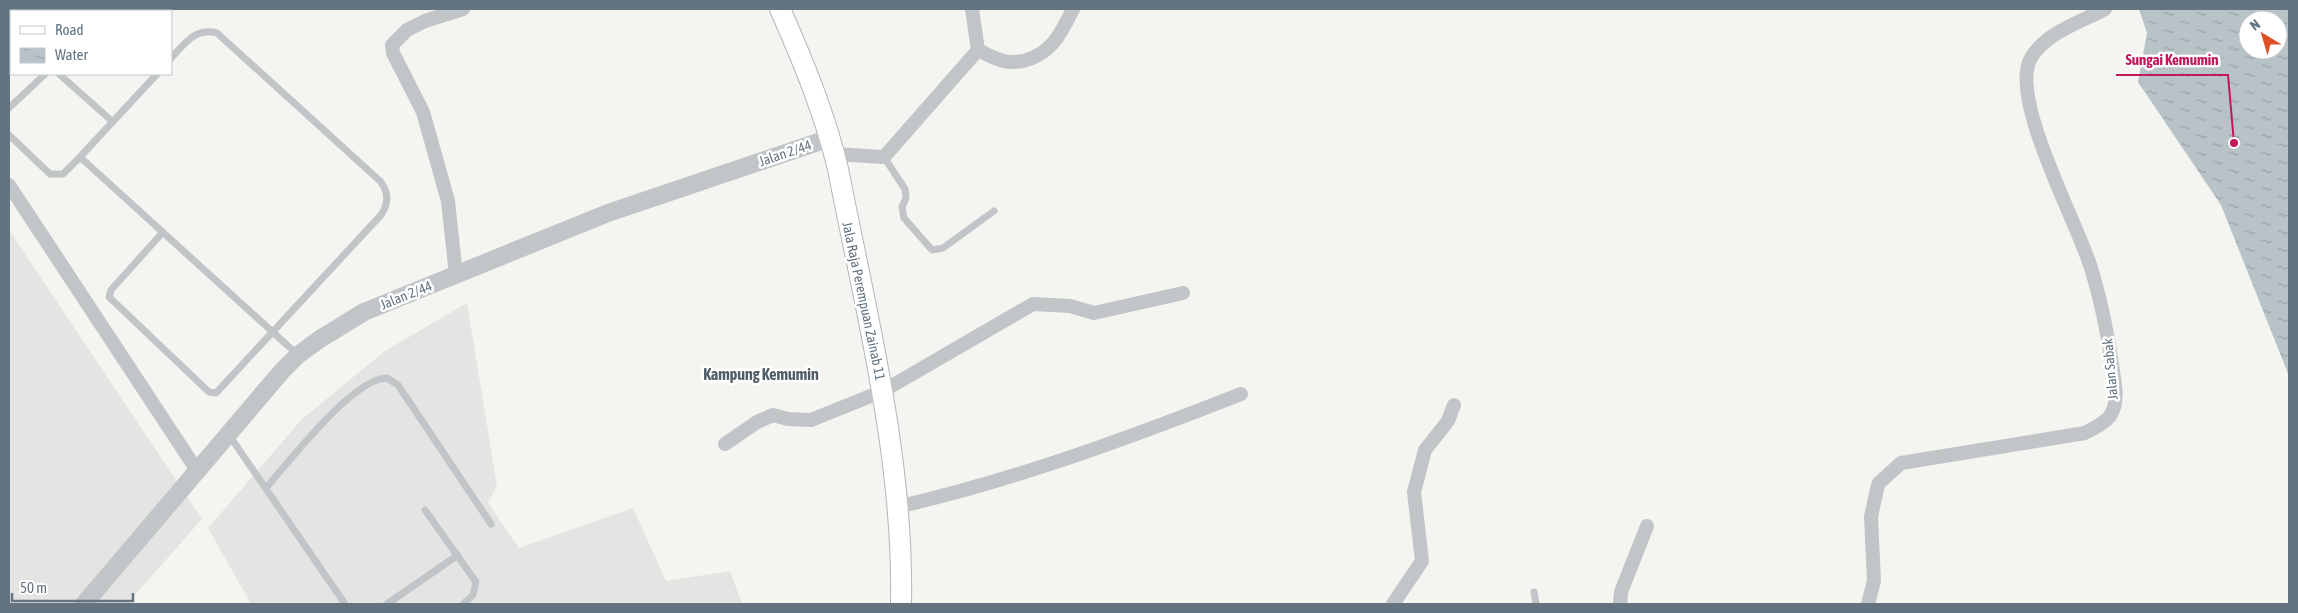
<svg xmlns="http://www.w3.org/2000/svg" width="2298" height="613" font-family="'Asap Condensed',sans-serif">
<defs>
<pattern id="grass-dots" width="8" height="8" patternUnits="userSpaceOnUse" patternTransform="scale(1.25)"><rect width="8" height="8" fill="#d5dbd1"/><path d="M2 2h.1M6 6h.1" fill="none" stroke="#b0b6af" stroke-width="1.8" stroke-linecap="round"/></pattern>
<pattern id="water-ripples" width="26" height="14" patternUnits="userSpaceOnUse" patternTransform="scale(1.25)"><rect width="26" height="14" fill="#b8c3c7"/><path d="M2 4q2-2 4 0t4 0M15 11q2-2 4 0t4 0" fill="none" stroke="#99a3a7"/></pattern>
</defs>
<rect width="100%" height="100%" fill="#f4f4f0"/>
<path fill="#e4e5e3" d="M9,230L202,519L127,604H9Z
M467,303L497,486L488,503L519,548L633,508L666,581L730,571L742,604H251L208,528L302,419L385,351Z"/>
<path fill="url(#grass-dots)" d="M9,9H139L133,11H11V57L9,58Z"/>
<path fill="url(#water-ripples)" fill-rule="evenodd" d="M2139,9H2289V376L2221,205L2138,82L2147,33ZM2248,20H2278V50H2248Z"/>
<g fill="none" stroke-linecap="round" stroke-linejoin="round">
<defs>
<path id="secondary" d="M780,9C803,61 825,114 838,169C866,313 904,457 901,604"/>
</defs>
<use href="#secondary" stroke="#b1b7ba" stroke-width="22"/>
<path stroke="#bbbdbf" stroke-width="3" stroke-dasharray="2.5 2.5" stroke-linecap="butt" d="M42,11L47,9
M9,26L11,24"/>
<path stroke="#c1c5c8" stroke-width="7" d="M59,74L113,122
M157,74L80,157L298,355
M9,108L45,74
M9,135L50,174H63L80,157
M884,157L905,189L906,198L902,207L904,218L932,250L943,248L994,211
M163,232L111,290L109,297L209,392L216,393L381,215C389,203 389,192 380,181L217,33C195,27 185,44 171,58
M229,435L345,604
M266,488C289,462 353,378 387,378L398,385L491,524
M425,510L476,582L473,595L463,604
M1534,592L1536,604
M387,604L458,555"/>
<path stroke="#c1c5c8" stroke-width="14" d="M978,50C986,54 995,59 1004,61C1010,63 1017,62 1023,61C1052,54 1061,33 1073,9
M834,154L884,157L978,50L972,9
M9,185L198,472
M456,275L448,201L423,112L393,53L392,45L407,30L425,21L463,9
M725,444L757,422L773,415L788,419L811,420L883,391L1033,304L1070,306L1094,313L1183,293
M897,507C1015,480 1129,438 1241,394
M1393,604L1422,561L1414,492L1425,450L1448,421L1454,405
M1620,604L1621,592L1647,526
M1868,604L1874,581L1871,517L1877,489L1879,483L1901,463L2085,433C2094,428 2104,424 2110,416C2120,401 2114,381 2112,364C2107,331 2101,300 2091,268C2078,224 2008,97 2031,58C2045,33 2081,22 2105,9"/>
<path stroke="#c1c5c8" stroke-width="18" d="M84,604L282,371L298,355L320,339L364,312L608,213L830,138"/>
<use href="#secondary" stroke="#fff" stroke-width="20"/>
</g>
<g text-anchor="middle" stroke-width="5" stroke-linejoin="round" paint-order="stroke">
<g font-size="14" fill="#637480" stroke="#fff">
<text transform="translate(785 153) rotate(-19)" y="5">Jalan 2/44</text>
<text transform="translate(406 295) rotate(-22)" y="5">Jalan 2/44</text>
<text transform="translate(864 301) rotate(78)" y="5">Jala Raja Perempuan Zainab 11</text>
<text transform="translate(2110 369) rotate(-95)" y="5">Jalan Sabak</text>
</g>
<g font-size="16" font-weight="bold" fill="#515d66" stroke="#fff">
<text x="761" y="380">Kampung Kemumin</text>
</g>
</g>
<path fill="none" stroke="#c2185b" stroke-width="2" d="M2234 143L2228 75H2116"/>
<circle fill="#c2185b" stroke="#fff" stroke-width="2" cx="2234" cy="143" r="5"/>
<g font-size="15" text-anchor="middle" font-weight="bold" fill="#c2185b" stroke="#fff" stroke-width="5" stroke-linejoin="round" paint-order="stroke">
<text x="2172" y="65">Sungai Kemumin</text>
</g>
<rect width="2298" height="613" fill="none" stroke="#637480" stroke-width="20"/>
<rect x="10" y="10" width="162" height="65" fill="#ffffff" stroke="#c1c7cc"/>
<rect x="20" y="26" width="25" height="8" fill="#ffffff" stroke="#c1c7cc"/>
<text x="55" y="35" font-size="15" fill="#637480">Road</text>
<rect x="20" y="48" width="25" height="15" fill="url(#water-ripples)" stroke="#c1c7cc"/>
<text x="55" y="60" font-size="15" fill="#637480">Water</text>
<g transform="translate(2263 35) rotate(322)"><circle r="24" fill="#ffffff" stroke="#c1c7cc"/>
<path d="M0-4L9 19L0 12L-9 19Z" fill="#df4f25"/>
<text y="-8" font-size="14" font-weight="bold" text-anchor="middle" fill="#637480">N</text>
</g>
<path d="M12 593v8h121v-8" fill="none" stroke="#637480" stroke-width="2.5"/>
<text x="20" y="593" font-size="15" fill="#637480" stroke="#ffffff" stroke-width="4" paint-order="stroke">50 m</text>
</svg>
